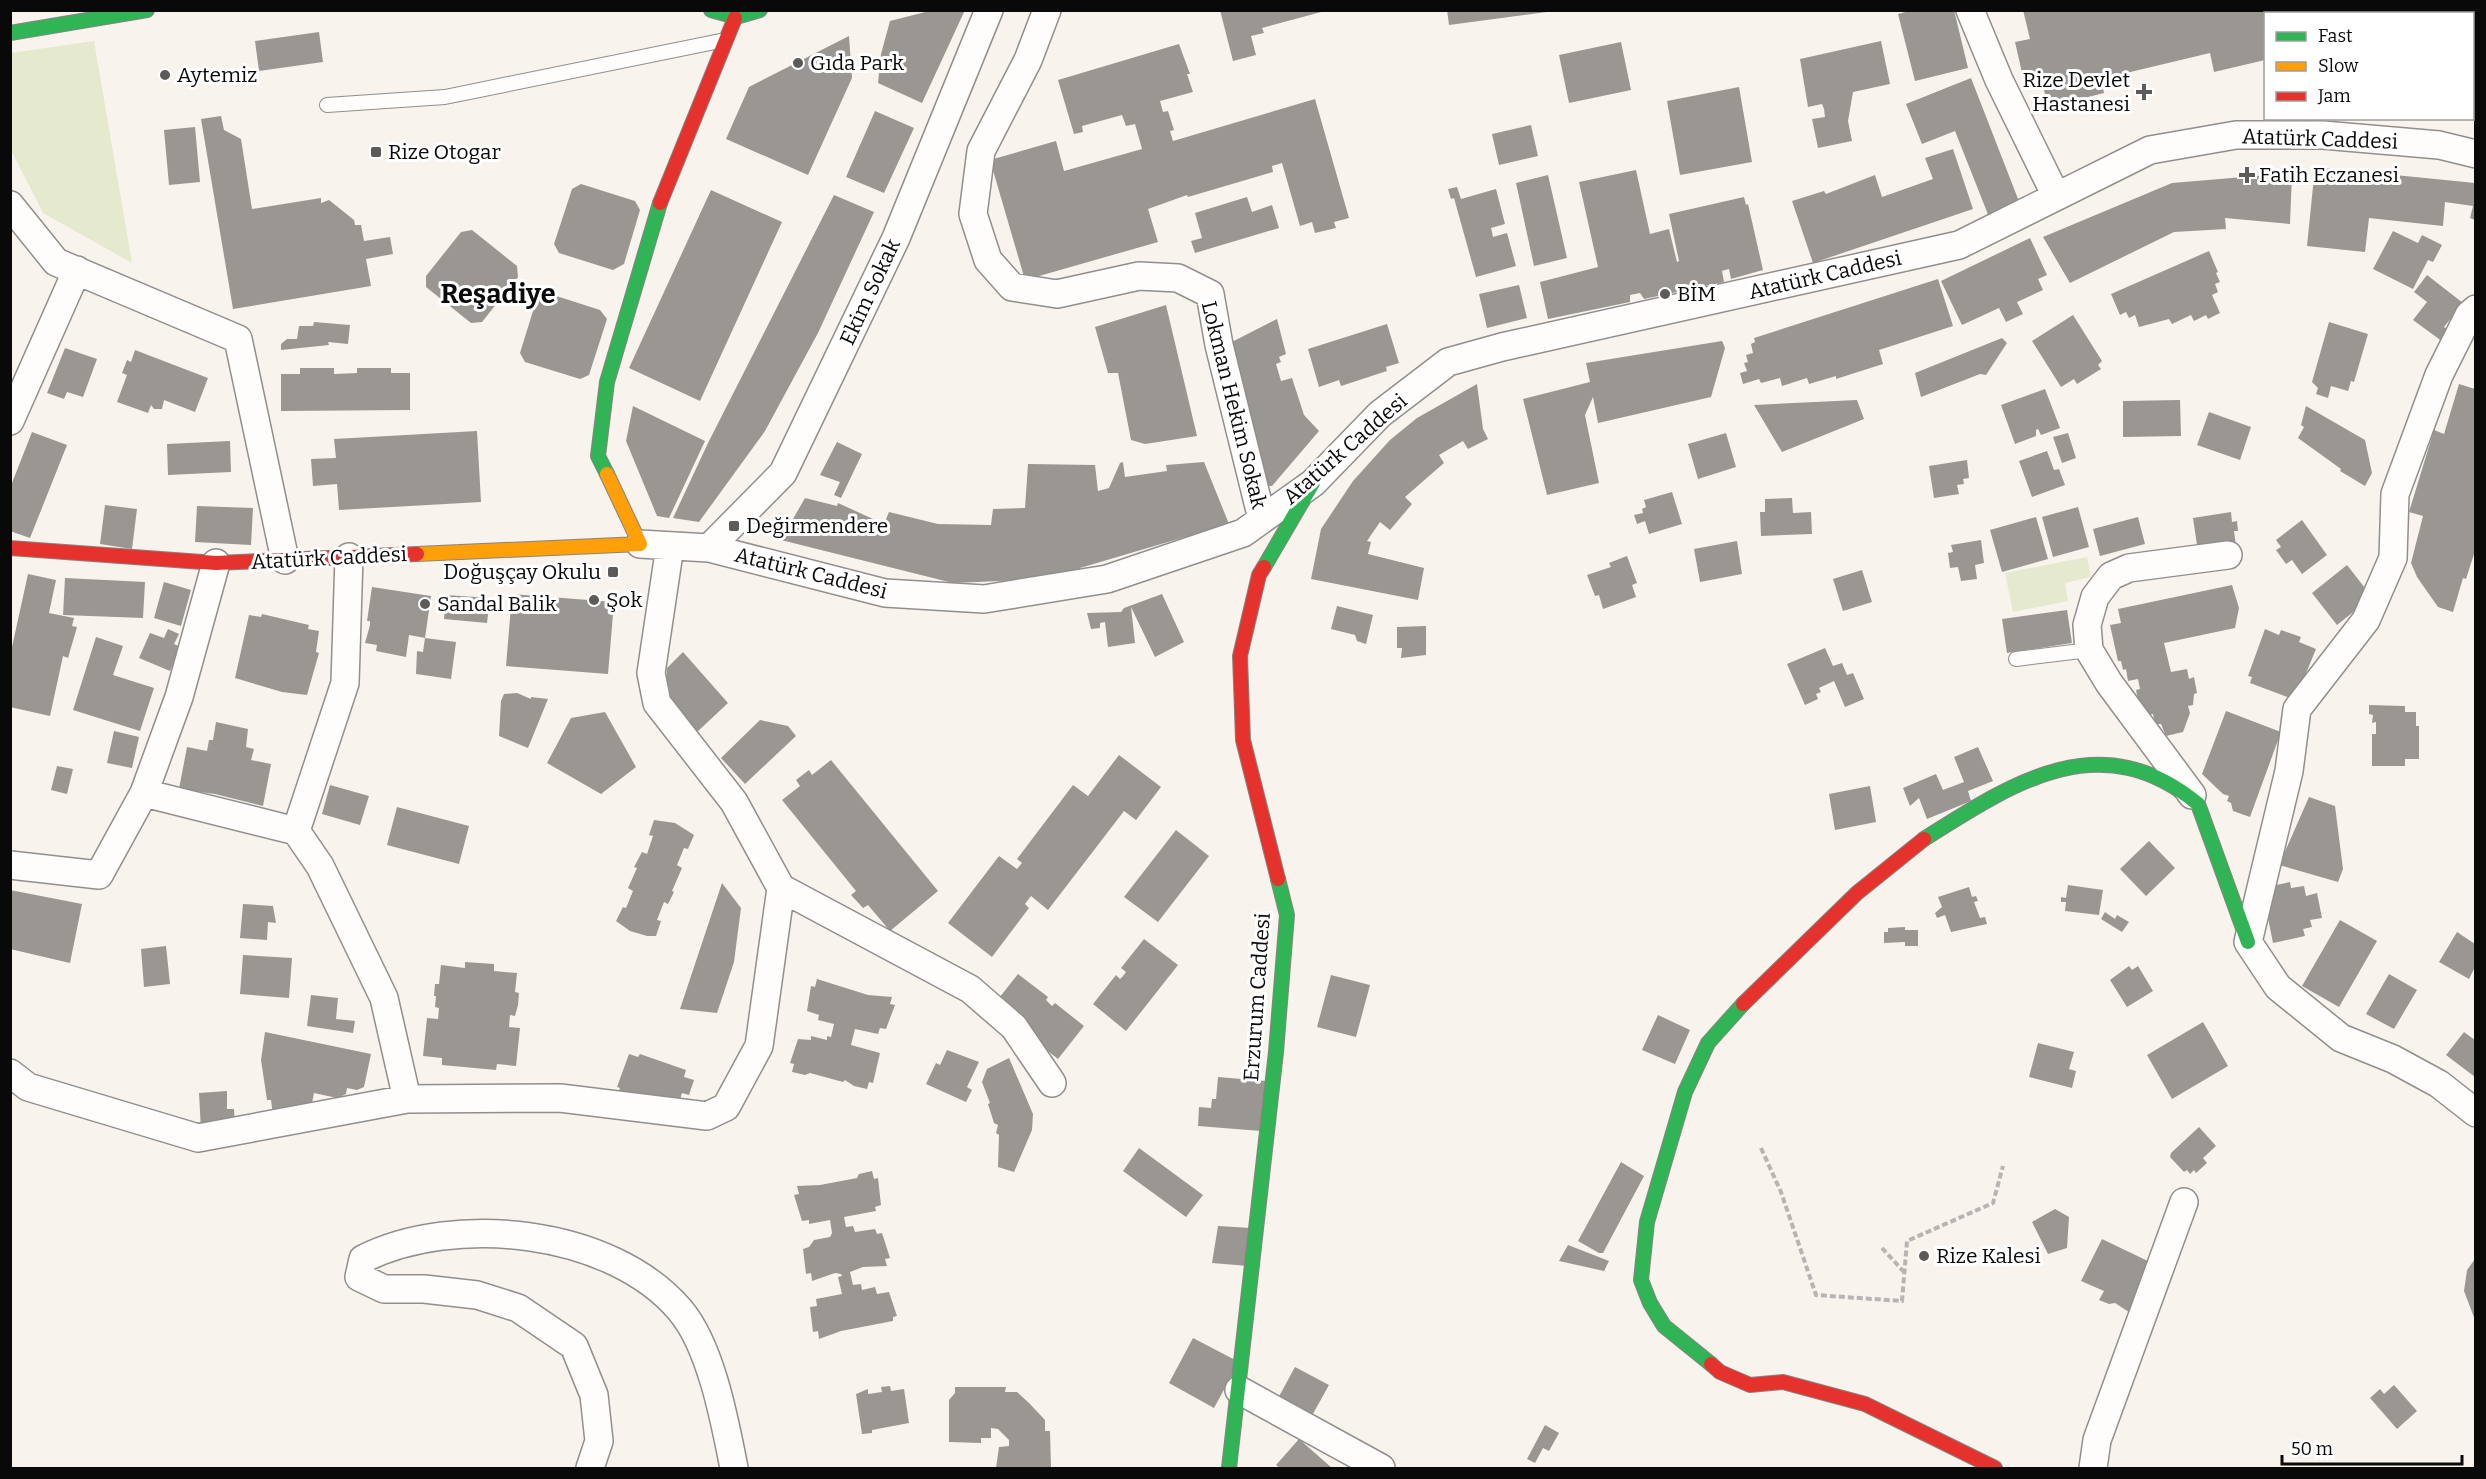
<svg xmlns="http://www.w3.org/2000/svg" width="2486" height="1479" font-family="Bitter,serif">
<rect width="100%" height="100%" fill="#f8f3ed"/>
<path fill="#e5eacf" d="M94,41L132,263L43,213L11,150V53Z
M2087,557L2091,577L2065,583L2068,601L2013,612L2005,573Z"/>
<path fill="#9a9793" d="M933,10H965L922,103L878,83L881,54L890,21Z
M1220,10H1325V11L1262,28L1264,33L1251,36L1256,55L1233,61Z
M1447,10H1546L1547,12L1449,25Z
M1913,10H1954L1968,68L1915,81L1898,14Z
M2023,10H2392V11L2265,14V60L2214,72L2210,53L2101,79L2104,93L2048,107L2040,73L2023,77L2015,42L2030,39Z
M2416,10H2473V11L2417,14Z
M319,32L323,62L259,71L255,41Z
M849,36L852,78L808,175L726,139L749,87Z
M1881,41L1890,84L1853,92L1848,121L1852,141L1818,148L1812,119L1825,117L1824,109L1822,104L1808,107L1800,59Z
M1621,42L1631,90L1569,103L1559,55Z
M1179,44L1190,74H1187L1193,92L1160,101L1163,112L1168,111L1174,130L1170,131L1173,141L1315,99L1349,218L1334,222L1336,228L1315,233L1312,222L1300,226L1282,163L1272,166L1273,172L1188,197L1187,195L1148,209L1158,242L1025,280L990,160L1056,141L1064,171L1142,149L1135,124L1126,126L1122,115L1082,126L1083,132L1074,134L1058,80Z
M1971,78L2020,204L1989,217L1955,131L1922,144L1906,104Z
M1739,87L1752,162L1680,175L1667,101Z
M875,111L914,128L884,193L846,177Z
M221,116L224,130L241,139L252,209L321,198V203L329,200L354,220L355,225H361L364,241L390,237L393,254L366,259L371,286L233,309L201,119Z
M1531,125L1538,156L1499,165L1492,134Z
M195,127L200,182L169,185L164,130Z
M1953,149L1973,209L1813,263L1792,201L1824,191L1826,194L1875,175L1882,197L1933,179L1925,158Z
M2315,167L2475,183V220L2470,218L2473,206L2445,202L2443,226L2369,218L2365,252L2307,246Z
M1636,170L1650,234L1669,229L1677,262L1679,261L1669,214L1744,197L1746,205L1748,204L1763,270L1731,279L1729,269L1725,270L1722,271L1724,282L1644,299L1640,293L1630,295V302L1548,319L1540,282L1598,267L1579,182Z
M2292,173L2290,224L2225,218L2226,229L2174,232L2070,283L2043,237L2172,183Z
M1548,175L1567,258L1534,266L1516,183Z
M581,184L635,201L640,210L624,264L613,270L559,253L554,244L572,189Z
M1457,187L1461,199L1496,189L1505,224L1491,228L1492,232L1493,237L1507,233L1516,266L1476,277L1454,198L1451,199L1448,189Z
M711,190L782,222L700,401L629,368Z
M834,195L874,212L818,333L765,431L699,522L673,518L708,443Z
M1247,197L1252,212L1272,205L1279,228L1195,253L1191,241L1202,238L1195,213Z
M472,230L517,266L518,277L482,322L471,323L426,287V276L461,232Z
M2393,231L2418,243L2422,235L2442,245L2433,262L2428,260L2413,289L2373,269Z
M2030,238L2047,275L2038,279L2043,290L2017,302L2023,314L2006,322L1999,308L1962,325L1941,281Z
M2209,251L2218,272L2216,273L2220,282L2215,284L2218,292L2212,295L2220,313L2208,319L2206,315L2194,321L2191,315L2172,324L2169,319L2139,327L2135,315L2129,318L2126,312L2120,315L2111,294Z
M2427,275L2463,303L2444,327L2450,331L2443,342L2413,320L2427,302L2414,292Z
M1938,279L1953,326L1879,350L1883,364L1836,379V376L1809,384L1807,378L1782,386L1780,378L1761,383L1759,379L1743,384L1740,373L1747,371L1744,363L1748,362L1746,355L1753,353L1751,344L1755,342L1754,338Z
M1519,285L1527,318L1487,328L1479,294Z
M547,293L600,310L607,319L589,375L580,379L525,362L520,353L537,298Z
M1166,305L1197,436L1145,444L1131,440L1118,373H1108L1095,327Z
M2073,315L2102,361L2098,365L2101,369L2077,384L2074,379L2061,387L2032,341Z
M1277,319L1286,354L1279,357L1281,362L1276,364L1281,381L1292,378L1304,415L1319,431L1272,486H1267L1224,346Z
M314,322L350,325L348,344L328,342L329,345L281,350V344L287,339H297L299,326H313Z
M2329,322L2368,334L2354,382L2351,381L2348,391L2331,386L2328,398L2316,394L2318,388L2312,382Z
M1387,324L1399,363L1386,367L1387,371L1341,386L1339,380L1319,387L1308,349Z
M2002,338L2007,343L1986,375L1980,374L1921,397L1915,373Z
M1722,341L1725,348L1711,397L1598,423L1593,397L1585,415L1599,483L1547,495L1523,399L1590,382L1586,363Z
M65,348L97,359L83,397L67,392L64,399L47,393Z
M135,350L208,378L195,412L164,400L162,409H154L151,405L148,413L117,402L127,375L122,373L127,360L131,362Z
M300,368H334V374L357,373V368H391V373H410V410L281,411V374H300Z
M1477,384L1483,429L1488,439L1468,449L1463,441L1439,455L1444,463L1405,497L1412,504L1390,530L1380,522L1367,541L1371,542L1368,554L1424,568L1418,600L1311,579L1321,529L1353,481L1390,440L1417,418Z
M2459,384L2475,389V551L2466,579L2463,578L2453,612L2438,607L2417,577L2411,563L2423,516L2409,512L2434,430L2444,434Z
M2045,389L2060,428L2041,435L2038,429L2036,430V436L2015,444L2001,405Z
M1857,400L1864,419L1782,452L1754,405Z
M2180,400L2181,436L2123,437V401Z
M633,406L705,441L669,518L657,516L626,441Z
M2306,406L2365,440L2372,473L2365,486L2340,471L2341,469L2298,438L2304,427L2301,425Z
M2209,412L2251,427L2240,460L2197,445Z
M477,431L481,502L339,510L337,484L313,486L311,459L336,458L334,439Z
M32,432L67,445L30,538L10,531V488Z
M1726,433L1736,467L1698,479L1688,444Z
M2068,433L2076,458L2062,463L2053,437Z
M230,441L231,472L168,475L167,444Z
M837,442L862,454L841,498L834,495L840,482L820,475Z
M2047,451L2054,470L2059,469L2065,485L2032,497L2019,461Z
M1967,460L1969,478L1963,479L1964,484L1957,485L1959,494L1934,498L1929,466Z
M1123,462L1125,477L1167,471L1166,465L1204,462L1229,524L1080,568V572L1023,580L953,583L781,540L805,498L837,506L838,503L884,524L889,512L938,524L991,525L993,509L1025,508L1028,464L1095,465L1098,491L1109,488L1120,463Z
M1672,492L1682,524L1649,534L1645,521L1637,524L1634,515L1643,513L1642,509L1646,507L1644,500Z
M1792,498L1793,513L1811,512L1812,534L1761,536L1760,512H1765V499Z
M105,505L137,509L132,549L100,544Z
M197,506L253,508L251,545L195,542Z
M2078,507L2089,547L2053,557L2042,517Z
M2231,512L2232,522L2237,521L2238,531H2234L2236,546L2198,552L2193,518Z
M2036,517L2048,559L2002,572L1990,530Z
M2138,517L2145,544L2100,556L2093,529Z
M2302,520L2327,555L2302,574L2292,560L2286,564L2276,550L2281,547L2276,540Z
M1981,540L1984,563L1975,565L1977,579L1961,581L1958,567L1950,568L1948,553L1953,552L1951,545Z
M1737,541L1742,574L1700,582L1694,549Z
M1627,556L1637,583L1632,585L1636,597L1603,609L1599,595L1595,596L1587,575L1611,567L1609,563Z
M2347,565L2372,597L2337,625L2312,593Z
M1862,570L1872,602L1843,611L1833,579Z
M28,574L56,580L49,613L74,618L72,626L77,627L68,658L63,656L50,716L10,707V656Z
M65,578L145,582L143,618L63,615Z
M164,582L191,590L181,626L154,618Z
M2232,585L2239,608L2235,628L2164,643L2171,672L2187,669L2189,679L2194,677L2197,693L2194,694L2193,705L2188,706L2190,713L2183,732L2166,736L2161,724H2155L2153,714L2145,715L2142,704L2139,705L2136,690L2140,689L2138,679L2128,681L2126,669L2123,670L2121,661H2118L2110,625L2121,623L2118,609Z
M372,587L431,596L425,638L409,635L406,657L376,651L377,645L365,643L370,625V621H367Z
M512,594L614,602L608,674L506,666Z
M1162,594L1184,642L1155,657L1131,607L1135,643L1108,647L1105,622L1100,623V628L1091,629L1087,613L1121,612L1124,608Z
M446,595L490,598L487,623L444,619Z
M1337,606L1373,615L1366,644L1357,641L1355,635L1331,629Z
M2067,610L2072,643L2007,653L2002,619Z
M262,614L309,625L308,629L319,631L316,652L319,653L307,695L282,692L235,678L249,615L261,617Z
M1426,626V655L1401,658L1402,648H1397V627Z
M168,629L179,634L174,644L181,647L170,671L139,658L150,633L164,638Z
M2265,629L2279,635L2281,630L2301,637L2299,642L2316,649L2295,700L2250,683L2252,677L2248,676Z
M96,637L123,646L113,675L154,688L140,731L73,710Z
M425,638L456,642L451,679L416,674L417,651L423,652Z
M1825,648L1833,666L1842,663L1847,675L1853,673L1864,699L1845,707L1834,681L1819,688L1821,692L1816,694L1818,699L1805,705L1787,664Z
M683,652L728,703L696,733L666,694L670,690L666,685L667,668Z
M517,693L531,699V697L548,699L528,748L499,736L501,701L504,694Z
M2369,705L2405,706V712H2416V726H2419V759H2405V766H2372V734H2376V722L2372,723L2373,715L2369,714Z
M2226,711L2281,732L2250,817L2233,811L2231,803L2227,801L2229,796L2223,794L2202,774Z
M605,712L636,767L601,794L547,763L571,718Z
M760,720L788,726L796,736L745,784L721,758Z
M216,722L248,729L246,747L254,749L251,760L271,764L263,806L215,794L179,789L187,747L207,751L209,740H213Z
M114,731L139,737L132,768L107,763Z
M1978,747L1993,781L1968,791L1971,801L1927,819L1919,798L1910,806L1903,788L1936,774L1943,790L1964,782L1954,757Z
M1119,755L1161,787L1136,820L1124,811L1048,910L1031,896L1025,904L1029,908L992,957L948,923L999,856L1017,869L1022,863L1017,859L1073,785L1088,796Z
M831,760L938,891L890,931L868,905L863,908L851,895L856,891L782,800L800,786L796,780L809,770L812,775Z
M57,766L73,769L67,794L51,790Z
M330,785L369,796L360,825L322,814Z
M1870,786L1876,822L1835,830L1829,794Z
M2309,797L2335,806L2343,869L2338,882L2279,865Z
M397,807L469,826L459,864L387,845Z
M654,820L675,823L694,835L688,849L684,848L677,865L682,868L672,891L674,892L668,904L664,902L657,920L661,921L656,936H647L630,931L616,921L623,907L626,908L633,891L628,888L637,868L634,867L642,852L647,854L653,836L649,835Z
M1176,830L1209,856L1158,922L1124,897Z
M2149,841L2175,868L2146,896L2120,869Z
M2290,882L2291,888L2304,886L2306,896L2317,893L2322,918L2310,920L2312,927L2303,929L2305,936L2273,943L2262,888Z
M722,883L741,908L734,962L717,1013L680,1009Z
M2068,885L2103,890L2099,915L2065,911L2066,902H2061V897L2066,898Z
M1969,887L1972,897L1976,896L1978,901L1974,902L1980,918L1985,917L1987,924L1951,932L1945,915L1937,918L1935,913L1942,907L1938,897Z
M10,890L82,904L70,963L10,949Z
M243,904L273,906L276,923L268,922L267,940L240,938Z
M2105,912L2115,919L2117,915L2129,922L2122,932L2101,919Z
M2340,920L2377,941L2339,1007L2302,986Z
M1905,927V930H1918V946H1905V942L1884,943V932H1888V928Z
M2457,932L2475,944V967L2469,979L2439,962Z
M1144,939L1178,965L1126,1031L1093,1004L1116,975L1120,979L1123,976L1126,972L1121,968Z
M166,946L170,984L144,987L141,949Z
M243,955L292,958L289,998L240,994Z
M465,962L494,964V971L517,973L515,992L519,993L518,1005L515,1016L510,1015L509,1027L520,1028L516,1066L497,1064L496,1070L442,1065V1058L423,1056L427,1018L438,1019L439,1008L435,1007L436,996H434L435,984H439L441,965L465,968Z
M2129,966L2132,970L2138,966L2153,991L2127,1007L2110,980Z
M1018,974L1048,997L1046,1000L1052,1006L1055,1003L1084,1026L1058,1059L992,1007Z
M2389,974L2417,990L2394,1029L2366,1014Z
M1331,975L1370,985L1356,1037L1317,1027Z
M817,979L868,995L892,997L890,1004L895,1005L886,1029L880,1028L878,1034L855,1029L851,1045L880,1053L873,1083L869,1082L867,1089L854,1086L845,1080L843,1082L810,1073L805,1075L792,1072L794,1064L790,1063L798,1039L811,1040V1036L827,1040V1036L831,1037L834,1024L818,1020L819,1015L807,1011L811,986L815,987Z
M311,995L338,998L336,1019L355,1021L353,1033L307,1026Z
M1658,1015L1690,1030L1675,1064L1642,1050Z
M2203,1022L2228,1066L2172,1099L2147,1055Z
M265,1032L371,1054L364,1087L357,1090L347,1088L346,1094L337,1098L314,1093L311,1108L273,1116L271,1100H267L261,1060Z
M2464,1032L2475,1040V1077L2446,1055Z
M2038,1043L2074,1052L2069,1069L2076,1071L2072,1088L2029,1077Z
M947,1050L979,1062L967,1087L972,1090L966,1102L926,1084L936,1063L940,1065Z
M629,1054L638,1057L640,1054L686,1070L684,1077L694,1080L689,1095L682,1093L678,1106L616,1099L620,1088L617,1087Z
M1009,1058L1033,1114L1032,1130L1014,1172L998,1167L999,1135L996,1133L998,1125L994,1123L988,1104L990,1103L982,1082L987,1069Z
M1218,1077L1266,1081L1261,1131L1198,1126L1199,1107L1211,1108L1212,1099H1216Z
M227,1091V1109H234L235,1128L201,1130L199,1093Z
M2199,1127L2216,1146L2203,1158L2207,1163L2196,1173L2194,1170L2190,1174L2187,1170L2184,1172L2170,1157L2171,1153Z
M1139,1148L1203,1195L1186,1217L1123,1171Z
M1621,1162L1644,1176L1603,1253H1599L1578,1241Z
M872,1171L874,1179L878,1178L881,1205L875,1207L876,1211L844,1217L846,1227L853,1226L855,1232L875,1229L877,1234L882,1233L890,1258L885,1259L887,1266L863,1267L850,1272L853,1285L861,1284L862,1290L875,1287L877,1294L889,1292L897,1316L893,1317V1321L841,1331L819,1339L818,1331L813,1332L810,1307L817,1306L816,1299L842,1294L838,1277L842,1276L841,1274L835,1273L812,1281L811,1273L806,1274L803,1249L809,1247L814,1240L830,1237L832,1233L830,1220L809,1224V1220L802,1221L794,1195L799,1194L797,1186L820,1185L857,1178L859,1174Z
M2055,1209L2069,1217L2067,1248L2048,1254L2032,1222Z
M1218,1226L1251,1228L1248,1266L1212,1263Z
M2102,1239L2154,1264L2135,1316L2115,1303L2109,1304L2099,1300L2104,1291L2081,1281Z
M1568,1245L1609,1261L1604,1271L1559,1261Z
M2475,1259V1320L2464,1291L2467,1270Z
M1193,1338L1239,1362L1214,1408L1169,1383Z
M1295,1367L1329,1385L1309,1421L1276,1402Z
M2394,1385L2417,1411L2397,1429L2370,1398L2380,1389L2384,1394Z
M890,1386L891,1391L904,1389L909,1423L872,1430V1433L862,1434L856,1394L868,1389V1394L882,1392L881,1387Z
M955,1387H1006L1005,1392H1017L1029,1403L1045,1420V1431H1050L1051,1468H996L999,1447L1009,1446V1440L998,1429L991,1428V1438H981V1443L949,1442V1400L955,1393Z
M1545,1425L1559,1433L1549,1451L1543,1448L1535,1463L1527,1459Z
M1299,1439L1332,1468H1280L1276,1465Z"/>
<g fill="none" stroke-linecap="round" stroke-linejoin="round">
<defs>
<path id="lane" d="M327,105L445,97L725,40
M2016,659L2089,650"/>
<path id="street" d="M1047,10L1028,60L981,151L973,214L988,260L1012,287L1057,294L1139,276L1178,278L1210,294L1219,345L1262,519
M1970,10L1999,80L2056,196
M10,205L56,262L238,339L285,560
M2476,309L2469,315L2439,375L2395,494L2393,558L2366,620L2297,709L2289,771L2248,942L2278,987L2341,1038L2393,1059L2439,1084L2476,1113
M10,421L77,270
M640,544L709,548L885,593L984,599L1107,579L1243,533L1313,483L1380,414L1448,362L1502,347L1959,245L2150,150L2236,135H2323L2439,145L2476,154
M670,546L651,673L657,703L734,802L781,888L970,989L1014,1027L1052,1083
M709,548L783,473L896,238L989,10
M144,793L296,831L320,866L384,998L407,1099
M2192,795L2109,683L2089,650L2087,625L2095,597L2111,576L2129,568L2228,555
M296,831L345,683L349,557
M10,865L99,875L144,793L179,697L216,563
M10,1073L28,1087L198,1138L407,1099L560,1098L707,1116L726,1107L759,1046L781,888
M1239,1390L1381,1468
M590,1468L599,1441L594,1395L574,1346L518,1308L477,1295L424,1289H384L359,1277L363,1259C454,1213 611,1229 680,1310C711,1346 725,1422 734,1468
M2093,1468L2097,1440L2184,1202"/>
<path id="fast" d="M711,10L736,17L760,10
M10,33L147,10
M607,474L598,456L607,382L660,203
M1264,567L1313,483
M1924,839C2014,782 2101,724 2198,804L2248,942
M1711,1364L1664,1326L1650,1303L1641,1280L1647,1222L1685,1092L1708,1043L1743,1004
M1229,1468L1276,1052L1287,915L1278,879"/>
<path id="slow" d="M417,554L640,544L607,474"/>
<path id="jam" d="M660,203L735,18
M10,548L216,563L417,554
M1264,567L1259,575L1240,656L1243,740L1278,879
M1743,1004L1857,893L1924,839
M1711,1364L1720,1372L1750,1385L1783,1382L1865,1404L1995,1468"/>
</defs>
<use href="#lane" stroke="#918e8c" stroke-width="16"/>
<use href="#street" stroke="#918e8c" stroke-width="30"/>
<use href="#fast" stroke="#878582" stroke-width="16"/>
<use href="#slow" stroke="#878582" stroke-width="16"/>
<use href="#jam" stroke="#878582" stroke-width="16"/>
<path stroke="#b6b5b4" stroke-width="4" stroke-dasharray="6 3" stroke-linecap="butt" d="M1761,1148L1781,1192L1816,1295L1902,1301L1907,1241L1993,1203L2003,1166
M1882,1248L1904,1272"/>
<use href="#lane" stroke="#fefdfc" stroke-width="14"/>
<use href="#street" stroke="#fefdfc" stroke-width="27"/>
<use href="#fast" stroke="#30b455" stroke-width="14"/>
<use href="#slow" stroke="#ff9f0a" stroke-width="14"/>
<use href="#jam" stroke="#e5322d" stroke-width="14"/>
</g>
<g fill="#5d5b59" stroke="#fff" stroke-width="2">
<circle cx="798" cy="63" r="6"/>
<circle cx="165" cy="75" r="6"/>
<path d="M2141 83h6v6h6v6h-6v6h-6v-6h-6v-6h6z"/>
<rect x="370" y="146" width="12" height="12" rx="3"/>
<path d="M2244 166h6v6h6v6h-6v6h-6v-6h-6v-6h6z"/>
<circle cx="1665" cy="294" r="6"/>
<rect x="728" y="520" width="12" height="12" rx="3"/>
<rect x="607" y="566" width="12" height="12" rx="3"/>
<circle cx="594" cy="600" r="6"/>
<circle cx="425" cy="604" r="6"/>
<circle cx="1924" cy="1256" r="6"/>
</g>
<g text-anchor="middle" stroke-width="6" stroke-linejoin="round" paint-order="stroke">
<g font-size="21" fill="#090909" stroke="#fff" text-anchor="start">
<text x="810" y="70">Gıda Park</text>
<text x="177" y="82">Aytemiz</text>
<text x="2130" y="87" text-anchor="end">Rize Devlet<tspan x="2130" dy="24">Hastanesi</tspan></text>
<text x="388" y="159">Rize Otogar</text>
<text x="2259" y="182">Fatih Eczanesi</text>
<text x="1677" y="301">BİM</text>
<text x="746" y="533">Değirmendere</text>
<text x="601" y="579" text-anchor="end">Doğuşçay Okulu</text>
<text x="606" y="607">Şok</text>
<text x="437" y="611">Sandal Balik</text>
<text x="1936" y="1263">Rize Kalesi</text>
</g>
<g font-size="21" fill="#090909" stroke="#fff">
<text transform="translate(2320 139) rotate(2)" y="7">Atatürk Caddesi</text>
<text transform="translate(1825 275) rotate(-13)" y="7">Atatürk Caddesi</text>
<text transform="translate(870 292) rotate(-65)" y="7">Ekim Sokak</text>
<text transform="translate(1234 405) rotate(76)" y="7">Lokman Hekim Sokak</text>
<text transform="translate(1345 449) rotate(-41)" y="7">Atatürk Caddesi</text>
<text transform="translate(329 558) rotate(-3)" y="7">Atatürk Caddesi</text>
<text transform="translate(811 573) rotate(14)" y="7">Atatürk Caddesi</text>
<text transform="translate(1257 997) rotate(-86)" y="7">Erzurum Caddesi</text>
</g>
<g font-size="27" font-weight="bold" fill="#090909" stroke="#fff">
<text x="498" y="303">Reşadiye</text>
</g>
</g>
<rect width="2486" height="1479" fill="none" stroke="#090909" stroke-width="24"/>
<rect x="2264" y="12" width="210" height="108" fill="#ffffff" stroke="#9d9d9d" stroke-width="1.5"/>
<rect x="2276" y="32" width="30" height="9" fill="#30b455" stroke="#9d9d9d" stroke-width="1.5"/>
<text x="2318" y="42" font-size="18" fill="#090909">Fast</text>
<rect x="2276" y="62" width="30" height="9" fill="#ff9f0a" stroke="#9d9d9d" stroke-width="1.5"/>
<text x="2318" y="72" font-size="18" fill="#090909">Slow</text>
<rect x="2276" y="92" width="30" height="9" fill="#e5322d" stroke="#9d9d9d" stroke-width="1.5"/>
<text x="2318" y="102" font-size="18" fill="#090909">Jam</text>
<path d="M2282 1455v9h180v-9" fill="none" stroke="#090909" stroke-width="3"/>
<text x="2291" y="1455" font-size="18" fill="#090909" stroke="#ffffff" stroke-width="4.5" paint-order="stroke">50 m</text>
</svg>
